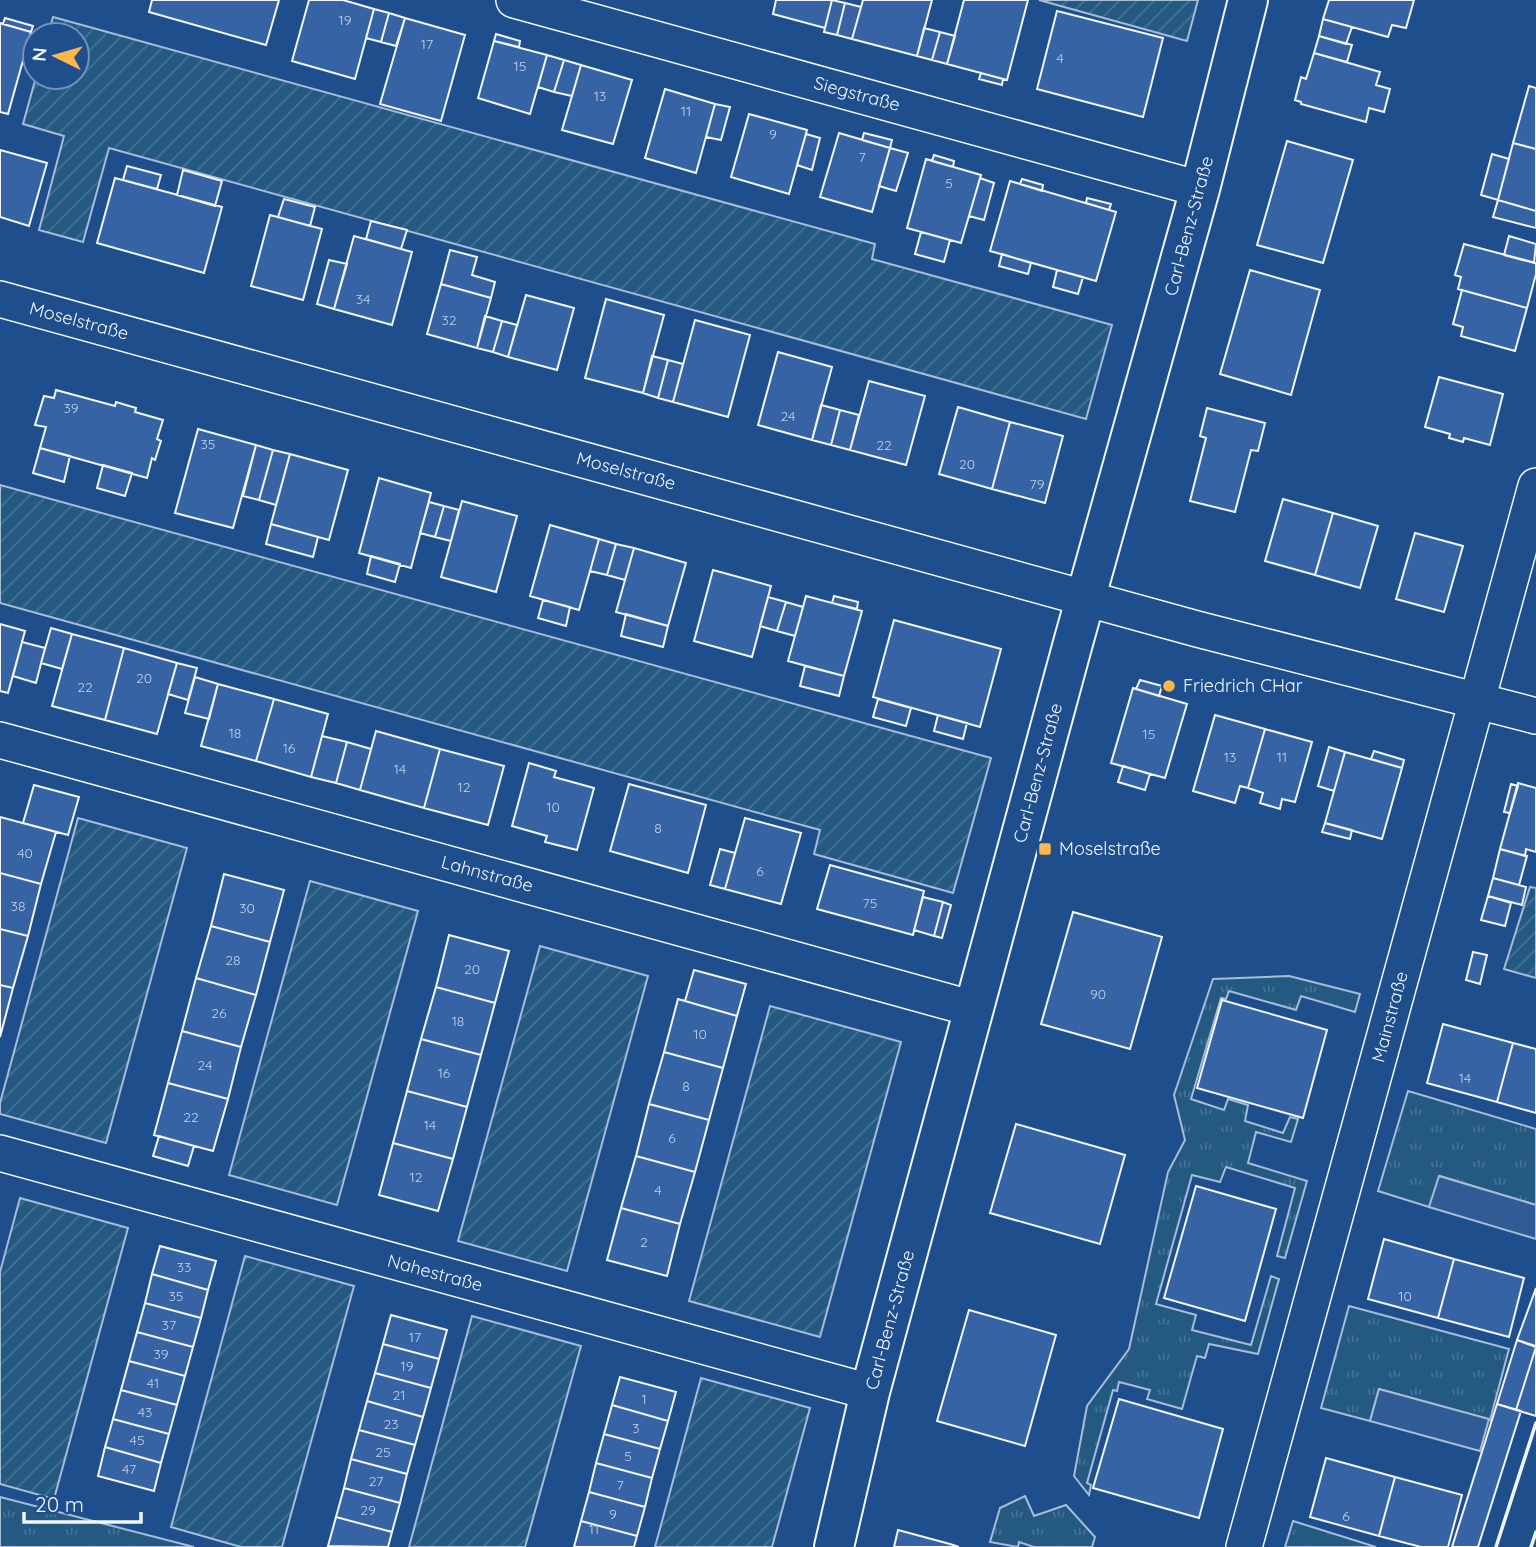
<svg xmlns="http://www.w3.org/2000/svg" width="1536" height="1547" font-family="Quicksand,sans-serif">
<defs>
<pattern id="grass-tufts" width="24" height="20" patternUnits="userSpaceOnUse" patternTransform="scale(1.75)"><rect width="24" height="20" fill="#245a82"/><path d="M3 7l-1-3M5 7V3M7 7l1-3M15 17l-1-3M17 17v-4M19 17l1-3" fill="none" stroke="#447295"/></pattern>
<pattern id="garden-furrows" width="10" height="10" patternUnits="userSpaceOnUse" patternTransform="scale(1.75)"><rect width="10" height="10" fill="#245a82"/><path d="M-1 1l2-2M0 10L10 0M9 11l2-2" fill="none" stroke="#447295"/></pattern>
</defs>
<rect width="100%" height="100%" fill="#1f4e8c"/>
<path fill="url(#grass-tufts)" stroke="#a8bbd7" stroke-width="2" d="M1289,976L1360,994L1355,1012L1301,996L1296,1010L1229,991L1226,999L1221,998L1191,1099L1224,1110L1228,1099L1248,1105L1245,1121L1283,1133L1290,1117L1298,1119L1291,1142L1256,1132L1248,1163L1307,1181L1285,1258L1277,1256L1295,1188L1226,1167L1220,1182L1192,1175L1156,1304L1196,1315L1192,1330L1251,1345L1271,1276L1279,1279L1258,1354L1209,1344L1205,1358L1197,1356L1182,1409L1147,1399L1150,1390L1119,1382L1117,1391L1113,1390L1087,1483L1091,1485L1089,1495L1074,1476L1087,1406L1129,1349L1168,1172L1185,1140L1174,1095L1213,979Z
M1408,1091L1536,1129V1205L1440,1176L1429,1207L1378,1191Z
M1349,1306L1509,1349L1490,1420L1379,1389L1370,1421L1321,1408Z
M1025,1496L1034,1516L1066,1505L1095,1537L1092,1547H1034L1019,1542L1018,1547L990,1542L1000,1508Z
M0,1497L194,1547H0Z
M1293,1521L1376,1547H1285Z"/>
<path fill="url(#garden-furrows)" stroke="#a8bbd7" stroke-width="2" d="M1039,0H1198L1187,41Z
M53,17L875,244L872,259L1112,325L1086,419L109,148L83,242L39,230L64,136L23,124L36,77H77V35H48Z
M0,485L991,758L953,893L814,854L820,830L0,603Z
M78,818L187,848L106,1143L0,1114V1103Z
M310,881L418,911L337,1205L229,1175Z
M1530,887L1536,888V978L1504,969Z
M540,946L648,976L567,1271L458,1241Z
M770,1006L901,1042L820,1337L689,1301Z
M20,1198L128,1228L54,1499L0,1484V1272Z
M245,1256L354,1286L282,1547H241L171,1527Z
M472,1316L581,1346L525,1547H409Z
M701,1378L810,1408L772,1547H655Z"/>
<path fill="#305b95" stroke="#a8bbd7" stroke-width="2" d="M1439,1176L1536,1205V1239L1429,1207Z
M1379,1389L1489,1419L1480,1451L1370,1421Z"/>
<path fill="#3563a3" stroke="#f2f6ff" stroke-width="2" d="M152,0H279L266,45L149,12Z
M309,0H343L374,9L355,79L292,61Z
M776,0H832L825,28L773,14Z
M832,0L845,3L837,35L824,32Z
M863,0H932L917,56L852,39Z
M964,0H1028L1007,80L947,64Z
M1329,0H1414L1406,28L1392,25L1388,37L1323,19Z
M845,3L861,7L852,39L837,35Z
M374,9L389,13L381,42L366,38Z
M1057,11L1163,38L1143,117L1037,89Z
M389,13L405,18L396,46L381,42Z
M5,18L33,26L31,32L3,24Z
M405,18L465,35L441,121L380,104Z
M1323,19L1352,27L1346,44L1319,36Z
M0,23L31,32L8,114L0,112Z
M924,28L940,32L932,60L917,56Z
M940,32L955,36L947,64L932,60Z
M496,34L520,41L519,47L494,41Z
M1319,36L1352,45L1347,62L1314,53Z
M494,41L547,55L530,114L478,98Z
M1314,53L1380,72L1376,85L1390,89L1384,112L1369,108L1366,122L1301,104V102L1295,100L1301,77L1306,79Z
M547,55L564,60L554,92L538,87Z
M564,60L581,65L572,96L554,92Z
M581,65L632,80L613,144L562,130Z
M981,73L1003,79L1002,85L979,79Z
M1529,86L1536,88V149L1513,143Z
M665,89L715,104L696,173L645,158Z
M715,104L730,107L721,140L706,137Z
M749,114L807,130L789,194L731,177Z
M839,133L890,148L872,212L820,197Z
M864,133L892,140L890,148L862,140Z
M806,134L820,138L812,170L797,165Z
M1287,141L1353,160L1323,263L1257,245Z
M1513,143L1536,149V211L1498,200Z
M890,148L908,153L896,191L879,186Z
M0,150L47,163L29,226L0,217Z
M1492,154L1509,159L1498,200L1481,195Z
M934,155L954,161L953,167L932,161Z
M926,159L981,175L961,243L907,228Z
M127,166L161,175L157,189L123,180Z
M183,170L222,181L215,206L177,195Z
M115,178L222,207L204,273L97,243Z
M980,178L994,183L984,220L969,216Z
M1022,179L1043,185L1042,191L1020,184Z
M1010,181L1116,212L1096,281L990,251Z
M1087,198L1111,204L1109,210L1086,203Z
M284,199L315,207L310,226L278,217Z
M1498,200L1536,211V228L1493,217Z
M270,215L322,229L303,300L251,286Z
M371,221L407,230L401,249L366,239Z
M921,232L950,240L944,262L915,254Z
M354,236L412,252L392,325L334,309Z
M1509,236L1536,244L1534,263L1504,255Z
M1464,244L1536,263V274L1527,308L1458,289L1461,277L1455,275Z
M450,250L477,257L472,275L495,282L491,298L441,284Z
M1002,254L1031,263L1028,274L999,266Z
M329,260L347,264L334,309L317,304Z
M1057,270L1083,277L1078,294L1053,287Z
M1250,270L1320,290L1291,395L1220,374Z
M441,284L491,298L477,348L427,334Z
M1462,290L1527,308L1515,351L1461,336L1463,327L1453,324Z
M526,295L574,308L557,370L508,357Z
M606,299L664,315L643,393L585,378Z
M485,316L502,321L493,352L477,348Z
M695,320L750,335L728,417L673,402Z
M502,321L517,325L508,357L493,352Z
M778,352L832,367L812,440L758,425Z
M652,356L668,360L658,398L643,393Z
M668,360L683,364L673,402L658,398Z
M1439,377L1503,394L1490,445L1464,438L1463,442L1449,438L1450,434L1425,427Z
M869,381L925,396L906,465L850,450Z
M56,390L115,406L116,402L136,408L135,412L163,420L157,439L161,441L155,460L152,458L147,478L40,448L46,427L35,425L44,396L54,398Z
M821,405L840,410L831,445L812,440Z
M958,407L1010,422L992,489L939,474Z
M1207,408L1265,423L1258,451L1251,450L1235,512L1190,501L1206,438L1200,436Z
M840,410L859,415L850,450L831,445Z
M1010,422L1063,436L1045,503L992,489Z
M198,429L256,445L233,528L175,513Z
M256,445L273,450L259,500L243,496Z
M40,448L70,456L64,482L33,473Z
M273,450L290,454L276,505L259,500Z
M290,454L348,470L329,540L271,524Z
M103,465L132,473L125,496L97,488Z
M379,478L431,493L411,568L359,553Z
M1283,499L1333,513L1315,575L1265,561Z
M462,501L517,516L496,592L441,577Z
M429,502L444,506L435,537L420,533Z
M444,506L459,510L451,541L435,537Z
M1333,513L1378,526L1360,588L1315,575Z
M271,524L318,537L313,557L266,544Z
M550,525L599,539L579,610L530,596Z
M1415,533L1463,546L1444,612L1396,599Z
M599,539L616,544L607,575L590,571Z
M616,544L634,548L625,580L607,575Z
M634,548L686,563L668,626L616,612Z
M371,556L400,564L395,582L367,574Z
M713,570L771,586L752,657L694,641Z
M806,596L862,611L844,676L788,661Z
M834,596L858,602L857,609L832,603Z
M768,597L786,602L777,631L760,626Z
M543,600L570,607L566,626L538,618Z
M786,602L803,607L795,636L777,631Z
M626,614L668,626L663,647L621,636Z
M894,620L1001,649L980,727L873,697Z
M0,624L25,631L8,693L0,691Z
M51,628L72,634L62,669L41,663Z
M72,634L124,648L105,720L52,706Z
M22,642L45,648L36,683L13,676Z
M124,648L177,663L157,734L105,720Z
M177,663L197,668L188,700L168,694Z
M805,666L844,676L839,696L800,686Z
M195,677L218,684L209,719L185,713Z
M1140,680L1162,686L1159,696L1136,689Z
M218,684L274,699L256,761L201,746Z
M1133,688L1187,704L1165,778L1111,763Z
M274,699L328,714L311,777L256,761Z
M878,699L911,708L906,726L873,717Z
M938,715L967,723L963,739L934,731Z
M1215,715L1265,729L1248,788L1240,786L1235,803L1193,791Z
M1265,729L1312,742L1295,802L1282,799L1280,809L1260,803L1263,793L1248,788Z
M376,731L440,749L424,808L360,790Z
M322,736L347,742L336,783L311,777Z
M347,742L371,749L360,790L336,783Z
M1329,747L1345,752L1334,791L1318,786Z
M440,749L504,766L488,825L424,808Z
M1374,751L1404,760L1402,768L1371,759Z
M1345,752L1402,768L1382,839L1325,823Z
M529,763L556,771L554,777L594,788L577,850L545,842L547,836L512,826Z
M1123,766L1150,774L1145,790L1118,782Z
M1518,783L1536,788V852L1526,849L1525,856L1500,849Z
M629,784L706,805L688,873L610,851Z
M1511,784L1518,786L1510,813L1504,812Z
M34,785L79,797L68,835L23,823Z
M0,817L56,832L41,884L0,873Z
M745,818L801,833L781,904L725,889Z
M1325,823L1352,830L1350,839L1322,832Z
M720,849L735,853L725,889L710,885Z
M1500,849L1527,856L1519,885L1493,878Z
M830,865L924,891L913,935L817,909Z
M0,873L41,884L28,936L0,929Z
M224,874L284,890L270,942L211,926Z
M1493,878L1526,887L1522,905L1488,896Z
M1488,896L1511,903L1505,926L1481,920Z
M923,897L943,902L934,936L914,930Z
M943,902L951,905L942,938L934,936Z
M1073,912L1162,937L1130,1049L1041,1024Z
M211,926L270,942L256,995L196,978Z
M0,929L28,936L13,988L0,985Z
M449,935L509,951L495,1003L436,987Z
M1473,952L1487,955L1480,984L1466,980Z
M694,970L746,984L737,1016L685,1001Z
M196,978L256,995L241,1047L182,1031Z
M0,985L13,988L0,1037Z
M436,987L495,1003L481,1055L421,1039Z
M678,999L737,1016L723,1068L664,1052Z
M1222,1000L1327,1030L1303,1118L1197,1088Z
M1443,1024L1513,1043L1497,1102L1427,1083Z
M182,1031L241,1047L228,1099L168,1083Z
M421,1039L481,1055L467,1107L407,1091Z
M1513,1043L1536,1049V1113L1497,1102Z
M664,1052L723,1068L709,1120L649,1104Z
M168,1083L228,1099L213,1151L154,1135Z
M407,1091L467,1107L453,1159L393,1143Z
M649,1104L709,1120L695,1172L636,1156Z
M1016,1124L1125,1155L1100,1244L990,1213Z
M159,1136L194,1146L188,1166L153,1156Z
M393,1143L453,1159L438,1211L379,1195Z
M636,1156L695,1172L680,1224L621,1208Z
M1196,1186L1276,1209L1245,1321L1164,1298Z
M621,1208L680,1224L667,1276L607,1260Z
M1384,1239L1454,1259L1438,1318L1368,1299Z
M160,1246L216,1261L208,1290L152,1274Z
M1454,1259L1524,1278L1509,1337L1438,1318Z
M152,1274L208,1290L201,1318L145,1303Z
M1536,1288V1346L1517,1340Z
M145,1303L201,1318L193,1347L137,1332Z
M969,1310L1056,1335L1025,1446L937,1421Z
M391,1315L447,1330L439,1359L383,1344Z
M137,1332L193,1347L185,1376L129,1361Z
M1517,1340L1536,1347L1516,1410L1497,1404Z
M383,1344L439,1359L431,1388L375,1373Z
M1536,1347V1416L1516,1410Z
M129,1361L185,1376L177,1405L121,1390Z
M375,1373L431,1388L423,1417L367,1401Z
M620,1377L676,1392L668,1421L612,1405Z
M121,1390L177,1405L169,1434L113,1419Z
M1119,1399L1223,1429L1199,1518L1093,1488Z
M367,1401L423,1417L415,1445L359,1430Z
M1497,1404L1521,1411L1478,1547H1452Z
M612,1405L668,1421L660,1449L604,1434Z
M113,1419L169,1434L161,1463L105,1447Z
M359,1430L415,1445L407,1474L351,1459Z
M604,1434L660,1449L652,1478L596,1463Z
M105,1447L161,1463L154,1491L98,1476Z
M1326,1458L1395,1477L1379,1536L1310,1517Z
M351,1459L407,1474L400,1503L344,1488Z
M596,1463L652,1478L645,1507L589,1492Z
M1395,1477L1462,1495L1448,1547H1421L1379,1536Z
M344,1488L400,1503L392,1532L336,1517Z
M589,1492L645,1507L637,1536L581,1521Z
M336,1517L392,1532L388,1547L328,1546Z
M581,1521L637,1536L634,1547H574Z
M898,1530L950,1544L959,1547H894Z"/>
<g fill="none" stroke-linecap="round" stroke-linejoin="round">
<defs>
<path id="street" d="M514,0L1200,189
M0,299L1197,629L1536,716
M0,740L974,1009
M0,1153L870,1392
M1244,1547L1536,486"/>
<path id="secondary" d="M834,1547L870,1392L1073,643L1200,189L1248,0"/>
</defs>
<use href="#street" stroke="#f2f6ff" stroke-width="38"/>
<use href="#secondary" stroke="#f2f6ff" stroke-width="42"/>
<use href="#street" stroke="#1f4e8c" stroke-width="35"/>
<use href="#secondary" stroke="#1f4e8c" stroke-width="38"/>
<path stroke="#f2f6ff" stroke-width="3.5" d="M1496,1547L1536,1423
M1531,1547L1536,1532"/>
</g>
<g fill="#ffb74d" stroke="#1f4e8c" stroke-width="2.5">
<circle cx="1169" cy="686" r="7"/>
<rect x="1038" y="842" width="14" height="14" rx="3.5"/>
</g>
<g text-anchor="middle" stroke-width="5" stroke-linejoin="round" paint-order="stroke">
<g font-size="14" fill="#c3d1e8">
<text x="345" y="25">19</text>
<text x="427" y="49">17</text>
<text x="1060" y="63">4</text>
<text x="520" y="71">15</text>
<text x="600" y="101">13</text>
<text x="686" y="116">11</text>
<text x="773" y="139">9</text>
<text x="862" y="162">7</text>
<text x="949" y="188">5</text>
<text x="363" y="304">34</text>
<text x="449" y="325">32</text>
<text x="71" y="413">39</text>
<text x="788" y="421">24</text>
<text x="208" y="449">35</text>
<text x="884" y="450">22</text>
<text x="967" y="469">20</text>
<text x="1037" y="489">79</text>
<text x="144" y="683">20</text>
<text x="85" y="692">22</text>
<text x="235" y="738">18</text>
<text x="1149" y="739">15</text>
<text x="289" y="753">16</text>
<text x="1230" y="762">13</text>
<text x="1282" y="762">11</text>
<text x="400" y="774">14</text>
<text x="464" y="792">12</text>
<text x="553" y="812">10</text>
<text x="658" y="833">8</text>
<text x="25" y="858">40</text>
<text x="760" y="876">6</text>
<text x="870" y="908">75</text>
<text x="18" y="911">38</text>
<text x="247" y="913">30</text>
<text x="233" y="965">28</text>
<text x="472" y="974">20</text>
<text x="1098" y="999">90</text>
<text x="219" y="1018">26</text>
<text x="458" y="1026">18</text>
<text x="700" y="1039">10</text>
<text x="205" y="1070">24</text>
<text x="444" y="1078">16</text>
<text x="1465" y="1083">14</text>
<text x="686" y="1091">8</text>
<text x="191" y="1122">22</text>
<text x="430" y="1130">14</text>
<text x="672" y="1143">6</text>
<text x="416" y="1182">12</text>
<text x="658" y="1195">4</text>
<text x="644" y="1247">2</text>
<text x="184" y="1272">33</text>
<text x="176" y="1301">35</text>
<text x="1405" y="1301">10</text>
<text x="169" y="1330">37</text>
<text x="415" y="1342">17</text>
<text x="161" y="1359">39</text>
<text x="407" y="1371">19</text>
<text x="153" y="1388">41</text>
<text x="399" y="1400">21</text>
<text x="644" y="1404">1</text>
<text x="145" y="1417">43</text>
<text x="391" y="1429">23</text>
<text x="636" y="1433">3</text>
<text x="137" y="1445">45</text>
<text x="383" y="1457">25</text>
<text x="628" y="1461">5</text>
<text x="129" y="1474">47</text>
<text x="376" y="1486">27</text>
<text x="620" y="1490">7</text>
<text x="368" y="1515">29</text>
<text x="613" y="1519">9</text>
<text x="1346" y="1521">6</text>
<text x="594" y="1534">11</text>
</g>
<g font-size="18" fill="#f2f6ff" stroke="#1f4e8c">
<text transform="translate(857 94) rotate(15)" y="6">Siegstraße</text>
<text transform="translate(1189 226) rotate(-75)" y="6">Carl-Benz-Straße</text>
<text transform="translate(79 321) rotate(15)" y="6">Moselstraße</text>
<text transform="translate(626 471) rotate(15)" y="6">Moselstraße</text>
<text transform="translate(1038 773) rotate(-75)" y="6">Carl-Benz-Straße</text>
<text transform="translate(487 874) rotate(15)" y="6">Lahnstraße</text>
<text transform="translate(1390 1017) rotate(-75)" y="6">Mainstraße</text>
<text transform="translate(435 1273) rotate(15)" y="6">Nahestraße</text>
<text transform="translate(890 1320) rotate(-75)" y="6">Carl-Benz-Straße</text>
</g>
<g font-size="18" fill="#f2f6ff" stroke="#1f4e8c" text-anchor="start">
<text x="1183" y="692">Friedrich CHar</text>
<text x="1059" y="855">Moselstraße</text>
</g>
</g>
<g transform="translate(56 56) rotate(275)"><circle r="33" fill="#1f4e8c" stroke="#7391ba" stroke-width="2"/>
<path d="M0-5L12 26L0 18L-12 26Z" fill="#ffb74d"/>
<text y="-10" font-size="19" font-weight="bold" text-anchor="middle" fill="#f2f6ff">N</text>
</g>
<path d="M24 1512v10h117v-10" fill="none" stroke="#f2f6ff" stroke-width="3.5"/>
<text x="35" y="1512" font-size="21" fill="#f2f6ff" stroke="#1f4e8c" stroke-width="5" paint-order="stroke">20 m</text>
</svg>
